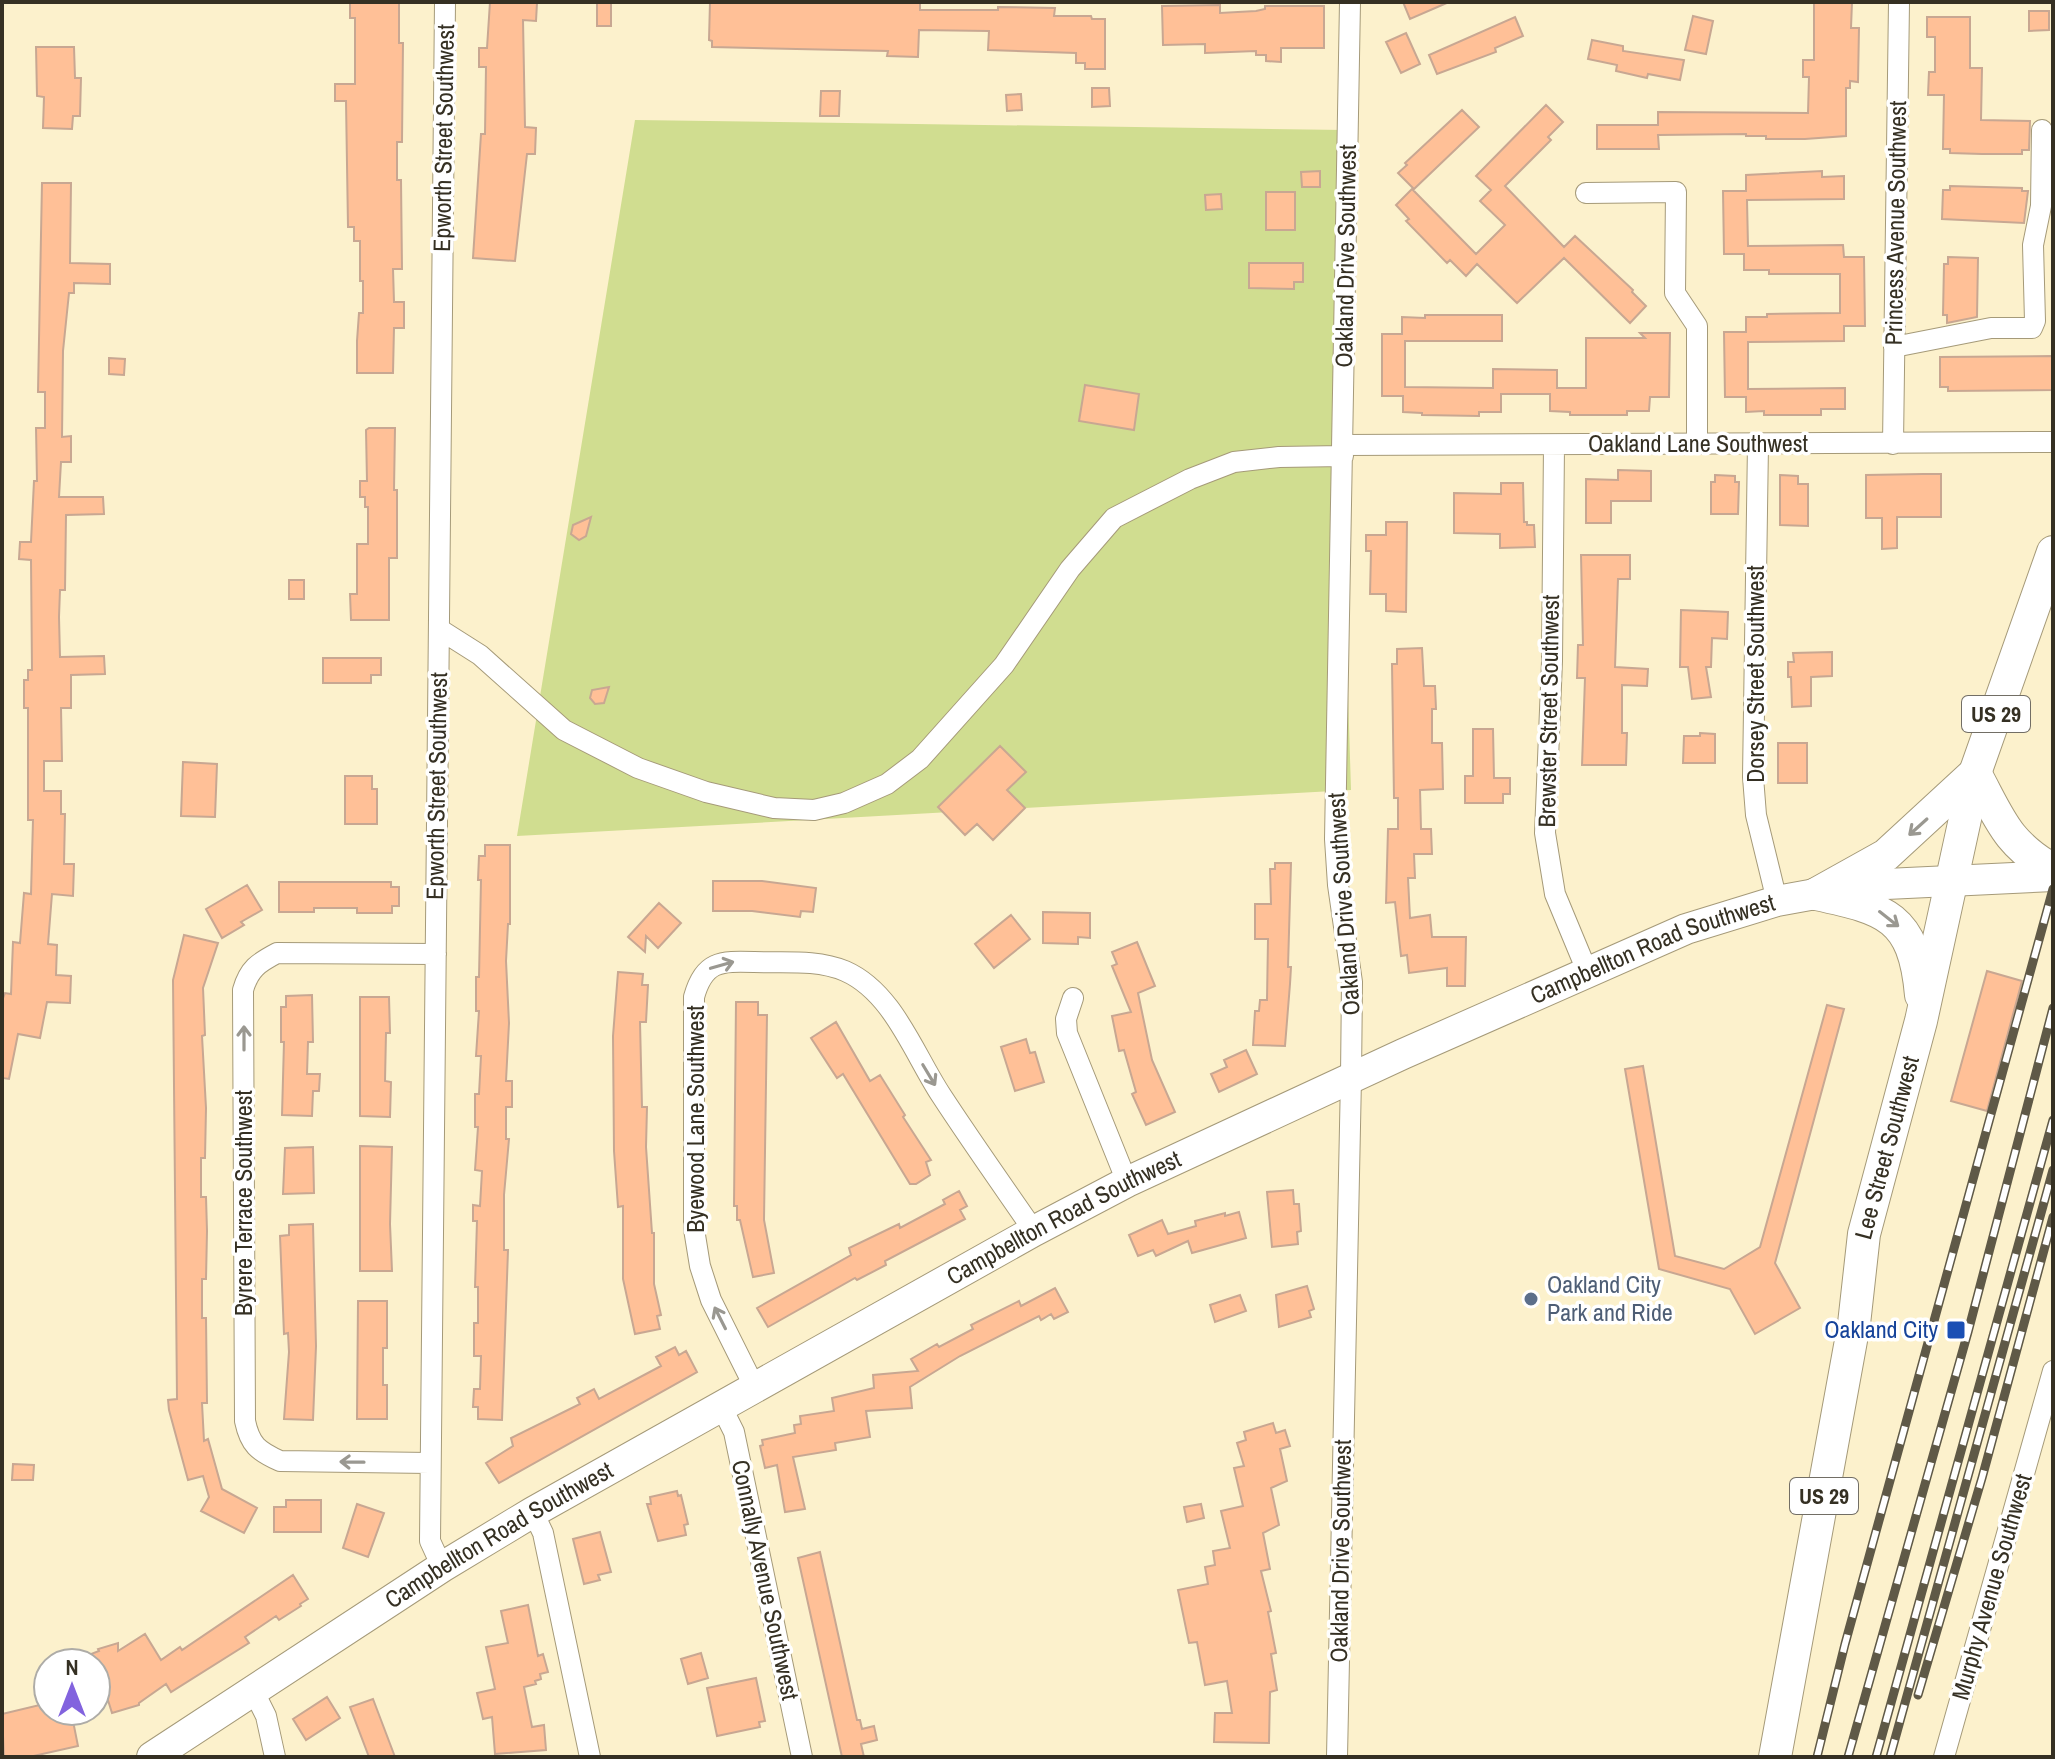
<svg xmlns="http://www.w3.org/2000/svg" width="2055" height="1759" font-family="'Archivo Narrow',sans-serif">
<rect width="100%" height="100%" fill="#fcf1cc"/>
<path fill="#d0dd90" d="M635,120L1344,130L1340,433L1351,790L517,836Z"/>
<path fill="#ffc097" stroke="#c8a792" stroke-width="2" d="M350,2H399V43H403L402,142H397V180H401L402,269H393L394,302H404V328H394L393,373H357V341L359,313H363V281H360V241H354V227H348L346,101H335V84H355V18H350Z
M490,2L537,3L536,21L523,20L525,127L536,128L535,154H527L515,261L473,258L481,134H485L486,67H479V48H487Z
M597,2H611V26H597Z
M710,2H920V10H998V7L1055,8L1054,16H1091L1092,19H1105V69H1085V63H1076V53L988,50L989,31L919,30L918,57L887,56L888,51L712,47V41L709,40Z
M1403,2H1449L1410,19Z
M1814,2H1852L1851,28H1859L1858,82L1850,81V88H1846V136L1805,139H1766V136H1746V134L1658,135L1659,149H1597V125H1658V112L1808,113L1809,77H1803V60H1814Z
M1220,5V13L1256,11L1265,9V6H1324V48H1281V62L1266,61V55H1256V51L1205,53V44L1163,45L1162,6Z
M2029,11H2049V30L2029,31Z
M1693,16L1713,21L1706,54L1685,50Z
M1515,17L1523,36L1495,48L1496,52L1437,74L1429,55Z
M1927,17H1970V68H1982L1981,120L2030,121L2029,150H2022V154H1982L1950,153V149H1943L1944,95H1928L1929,72H1935V37H1927Z
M1406,33L1420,64L1401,73L1386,42Z
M1592,40L1623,46V51L1684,60L1680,80L1648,74L1647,78L1616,71L1617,65L1588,59Z
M36,47H74L75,78H81L80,116H73L72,129L43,128L44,97L37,96Z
M1092,88H1109L1110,106L1092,107Z
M821,91H840L839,116H820Z
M1021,94L1022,110L1007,111L1006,95Z
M1546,105L1563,122L1548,137L1551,140L1505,186L1564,247L1575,236L1633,290L1632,292L1646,306L1630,323L1564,258L1517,303L1477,264L1466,276L1450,260L1447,263L1406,221L1409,219L1396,205L1412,189L1476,254L1505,225L1480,201L1491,190L1476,176Z
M1462,110L1479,127L1414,189L1398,173L1407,165L1405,163Z
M1320,171V187H1302L1301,172Z
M1822,171V177L1844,176V199L1747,200L1748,246L1843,245L1844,257H1864L1865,326H1844V341L1748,342V389L1845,388V409H1821V415H1764V411L1746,412V397H1725L1724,332H1746V317H1767V314L1840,313V274H1769V270H1744V254H1724L1723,191H1746V175Z
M42,183H71L70,263L110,264V284L74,283V293H69L63,351L62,437L71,436V462H61L59,497H103L104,514L66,515L65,590H60L59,617L60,657L104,656L105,674L71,675V708H61L62,761H44V791H61V814H65L64,864H74L73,896L52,894L48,944L57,945L56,975L71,976L70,1003L47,1002L40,1038L18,1034L9,1079L2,1078V1001L5,993L11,994L13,942L20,943L24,893L31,894L33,820H28V708H24V680H28V670H32L31,560L19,559L20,542H31L34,481H37L36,428H45V392H38Z
M1950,186L2022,188V191H2028L2024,223L1942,219L1943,190H1950Z
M1266,192H1295V230H1266Z
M1221,194L1222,209L1206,210L1205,195Z
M1948,257L1978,258L1977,317L1947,323V315H1943L1944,264H1948Z
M1249,263H1303V282H1294V289L1249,288Z
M1425,315H1502V341H1405V387L1493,388V369L1557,370V388H1586V338H1645L1640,333H1670L1669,397H1650L1649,411H1627V415H1570V412L1550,411V394H1501V412H1479V416L1422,415V413L1403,412V396H1382V334H1402V317L1425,318Z
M2053,356V390L1948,391V387H1940V357Z
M109,358L125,359L124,375L109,374Z
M1085,385L1139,394L1134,430L1079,421Z
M369,428H395L394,490H397V558H389V620H351L350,594H357V544H368V507H365V497H360V481H367L366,430Z
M1618,470L1651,471V501H1611V523H1586V479L1618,480Z
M1923,474H1941V517H1897V548L1882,549V518H1866V475Z
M1715,475L1735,476V482H1739L1738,514H1711V482H1715Z
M1780,475L1798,476V484H1808V526L1780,525Z
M1501,483H1523L1524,522H1527V525H1534L1535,547L1500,548V534L1454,533V493L1501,494Z
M591,517L586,536L579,540L571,534L573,525Z
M1386,522H1407L1406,612L1386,611V594H1370L1371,551H1366V535H1386Z
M1581,555H1630V579H1618L1615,667L1648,669L1647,686L1622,685V733H1627L1626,765H1582L1585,678H1577L1578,645H1583Z
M289,580H304V599H289Z
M1681,610L1728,612L1727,639L1712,638L1711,667H1706L1711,697L1692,699L1688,667H1680Z
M1422,648L1424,686H1435L1436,709H1432V743H1442L1443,789L1420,790L1421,829H1431L1432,854H1414L1415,878H1408L1410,918L1430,915L1432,937H1466L1465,986H1447V968L1409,973L1407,955L1401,956L1395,902L1386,903L1388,829H1398V798H1394L1392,664H1397V649Z
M1832,652V676L1811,677V706L1792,707L1791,677H1788V662H1794L1793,653Z
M323,658H381V675H371V683H323Z
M609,687L604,703L595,704L590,698L592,690Z
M1473,729H1493L1494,778H1510V794H1503V803H1465V776H1473Z
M1700,733L1715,734V763H1683L1684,736H1700Z
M1778,743H1807V783H1778Z
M1000,746L1026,772L1007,790L1025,808L993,840L977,824L965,835L938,807Z
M183,762L217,764L215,817L181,816Z
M345,776H372V789H377V824H345Z
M485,845H510V924H508L506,961L509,1023L506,1081H512V1107H506V1139H509L504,1195V1250H508L502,1420L478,1419V1407H473L474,1389H480L481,1356H474V1323H478V1287H475L477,1221H473V1205L480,1206L482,1171L475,1170L478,1127H475V1094H479L481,1056H476L479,1011H476V977H479L481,880H478L479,856H485Z
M1275,863H1291L1288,967H1291L1290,984L1285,1046L1253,1045L1255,1011H1259L1260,1000H1267L1268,939H1255V904H1271L1270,869H1275Z
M713,881H762L816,888L813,912L801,911L800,917L752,911H713Z
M279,882H391V887H399V906H392V913H357V908H314V912H279Z
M247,885L262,910L241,922L244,925L222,938L206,909Z
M659,903L681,923L658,948L646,936L645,952L628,937Z
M1043,912L1090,913V938L1078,937V944L1043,943Z
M1011,915L1030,939L994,968L975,944Z
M184,935L218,943L203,988L205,1035L202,1036L206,1108L205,1158H201V1197H206L207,1231L206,1279H202V1318H206L207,1403H202L204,1441L208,1439L222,1489L257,1508L244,1533L201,1511L209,1497L203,1476L188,1480L169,1410L168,1400L177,1399L173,980Z
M1137,942L1155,986L1138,993L1152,1060L1175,1112L1146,1125L1132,1094L1136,1092L1124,1050L1119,1051L1112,1016L1131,1012L1112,966L1117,964L1112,952Z
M1987,971L2022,981L1987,1111L1951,1101Z
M618,972L643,974L642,985H648L646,1022H640L642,1107H647L646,1147L652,1233H654V1284L661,1315L657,1316L660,1329L635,1334L623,1279V1206L618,1207L614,1151L613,1036Z
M312,995L313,1042H308L307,1074H320L319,1091H313L312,1116L282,1115L284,1042H281V1007H286V996Z
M360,997H389L390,1033H386L385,1081L391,1082L390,1117L360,1116Z
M736,1002H758V1015H767L764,1220L774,1273L753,1277L740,1220H737V1206H734Z
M1827,1005L1844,1009L1775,1263L1800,1308L1755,1334L1730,1289L1659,1269L1625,1069L1643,1066L1675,1256L1724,1269L1760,1247Z
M836,1022L870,1081L880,1075L905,1115L903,1117L931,1160L926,1162L930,1175L916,1184H910L843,1074L837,1078L811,1038Z
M1026,1039L1030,1053L1035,1052L1044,1082L1015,1091L1001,1047Z
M1246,1050L1257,1074L1219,1092L1211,1074L1227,1067L1224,1060Z
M360,1146L392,1147L390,1224L392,1271H360Z
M313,1147L314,1193L283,1194L285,1148Z
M1293,1190L1294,1204H1299L1301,1231L1297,1232L1298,1244L1272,1247L1267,1192Z
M959,1191L967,1206L960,1210L965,1219L885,1261L886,1265L857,1280L855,1278L768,1327L757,1308L851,1255L849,1248L899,1224L900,1228L945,1204L943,1200Z
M1239,1212L1246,1238L1192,1253L1188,1241L1156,1256L1153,1250L1138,1256L1129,1235L1162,1220L1168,1234L1196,1226L1195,1221L1225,1213V1216Z
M313,1224L316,1346L313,1420L284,1419L289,1352L288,1333L284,1334L280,1236L289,1235V1225Z
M1307,1286L1314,1309L1309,1311L1311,1317L1279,1327L1276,1295Z
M1055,1288L1068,1312L1054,1319L1051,1314L1041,1320L1039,1316L960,1356L910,1387L912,1408L866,1411L870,1437L835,1443L836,1450L793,1457L805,1509L785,1512L777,1465L765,1468L760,1446L763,1445L762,1440L795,1433L794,1425L801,1424L800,1416L834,1411L832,1398L874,1388L873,1375L918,1371L911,1359L937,1344L939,1347L973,1329L971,1325L1019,1301L1021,1306Z
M1240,1295L1246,1311L1215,1322L1210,1305Z
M358,1301H387V1348H383V1385H387V1419H357Z
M675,1347L679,1355L686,1351L697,1372L499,1483L486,1463L513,1446L511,1438L580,1404L577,1398L594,1389L599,1399L661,1366L656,1357Z
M1273,1423L1276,1433L1285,1430L1290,1446L1280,1449L1287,1481L1271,1488L1279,1525L1263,1533L1270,1569L1261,1571L1271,1611L1268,1612L1276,1653L1271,1654L1277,1690L1270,1692L1269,1743L1214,1742L1215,1713H1232L1227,1681L1205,1685L1197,1642L1189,1643L1178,1590L1208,1584L1205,1567L1215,1565L1213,1551L1230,1548L1221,1511L1243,1506L1234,1468L1244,1466L1237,1443L1246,1440L1244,1432Z
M13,1464L34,1465L33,1480H12Z
M677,1491L678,1496L681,1495L688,1524L684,1525L686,1535L658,1541L647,1504H651L650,1497Z
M286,1500H321V1532H274V1507H286Z
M357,1504L384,1513L368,1557L343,1548Z
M1201,1504L1204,1518L1187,1522L1184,1507Z
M600,1532L611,1572L598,1575L600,1580L584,1584L573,1539Z
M820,1552L857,1720H860L862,1729L874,1726L877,1740L861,1744L864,1757H842L798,1558Z
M293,1575L308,1599L300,1604L301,1606L279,1620L276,1616L245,1637L249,1643L171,1692L166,1684L139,1703V1705L112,1713L98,1668H96L91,1654L99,1651L98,1649L118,1643V1651L145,1634L161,1660L180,1647L182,1650Z
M528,1605L538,1656L543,1654L548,1672L540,1674L541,1679L535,1681L536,1684L524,1687L532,1727L544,1725L546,1750L495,1754L492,1717L483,1719L477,1693L495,1689L486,1647L508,1643L501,1611Z
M701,1653L708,1678L688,1684L681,1659Z
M756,1678L765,1721L759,1722L760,1727L717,1736L707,1688Z
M327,1697L340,1718L306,1740L293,1719Z
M373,1699L395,1757H369L350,1707Z
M48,1703V1711H71L78,1746L29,1757H4L2,1714Z"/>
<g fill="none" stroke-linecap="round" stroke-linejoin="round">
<defs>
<path id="street" d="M1586,193L1676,192L1675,293L1697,326V444
M1894,347L1991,328H2032L2035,321L2033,245L2041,206L2042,130
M1758,444L1753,777L1756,815L1777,901
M1893,444L1899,2
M1343,445L2053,442
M1554,445L1552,661L1545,833L1555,894L1587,971
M439,629L480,655L564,730L638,768L706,792L774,808L814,810L844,803L887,784L920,759L1004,665L1070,569L1114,518L1190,479L1234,462L1279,457L1343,456
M1073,998L1066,1019L1067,1033L1127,1182
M755,1388L711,1300L700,1266L694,1229V997C704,961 720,961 754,962C783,963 817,959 845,971C893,992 914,1054 941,1095C971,1141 1003,1186 1034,1231
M721,1406L734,1432L802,1757
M430,1463L280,1461C258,1451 250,1445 245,1421L243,990C249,969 258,963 277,953L436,954
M533,1512L543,1533L590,1757
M442,1567L430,1541L445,2
M253,1690L266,1716L275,1757
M1337,1757L1351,1078L1352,982L1338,885L1335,839L1350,2
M1944,1757L2053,1371"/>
<g id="secondary">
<path id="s1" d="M152,1757L442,1567L533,1512L1034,1231L1127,1182L1403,1054L1686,929L1777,901L1865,885L2053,876"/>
</g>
<g id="primary">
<path d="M1975,773C2000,819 2006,843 2053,870"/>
<path d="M1816,894L1886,855L1975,773"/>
<path d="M1816,894C1886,909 1914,916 1921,995"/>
<path id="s2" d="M1775,1757L1854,1324L1864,1234L1921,1021L1975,773L2053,552"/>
</g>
</defs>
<use href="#street" stroke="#a59a79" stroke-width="22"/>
<use href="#secondary" stroke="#a59a79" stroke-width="32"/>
<use href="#primary" stroke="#a59a79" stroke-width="34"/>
<use href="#street" stroke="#fff" stroke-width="20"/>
<use href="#secondary" stroke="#fff" stroke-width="30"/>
<use href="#primary" stroke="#fff" stroke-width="32"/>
<defs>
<path id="rail" d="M1918,1695L1982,1478L2053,1217
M1817,1757L1845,1644L2053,889
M1848,1757L1968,1332L2053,1008
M1876,1757L2053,1120
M1890,1757L2053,1170"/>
</defs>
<use href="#rail" stroke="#5f5947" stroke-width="9"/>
<use href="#rail" stroke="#fff" stroke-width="6" stroke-dasharray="18" stroke-linecap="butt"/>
</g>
<defs><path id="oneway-shaft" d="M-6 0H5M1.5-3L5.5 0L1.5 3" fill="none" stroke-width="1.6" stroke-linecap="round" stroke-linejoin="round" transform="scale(2)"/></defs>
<g stroke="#9a9891">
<use href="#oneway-shaft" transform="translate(1918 827) rotate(138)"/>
<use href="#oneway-shaft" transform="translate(1889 919) rotate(38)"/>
<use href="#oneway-shaft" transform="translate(722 965) rotate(-16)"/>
<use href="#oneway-shaft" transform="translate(244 1038) rotate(-90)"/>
<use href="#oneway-shaft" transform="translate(929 1075) rotate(59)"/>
<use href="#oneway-shaft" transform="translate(720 1318) rotate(-117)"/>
<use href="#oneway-shaft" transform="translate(352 1462) rotate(-179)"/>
</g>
<circle fill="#5c6f8a" stroke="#fff" stroke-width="3" cx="1531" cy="1299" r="8"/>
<rect fill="#1a4fb4" stroke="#fff" stroke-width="3" x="1946" y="1320" width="20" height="20" rx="4"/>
<g text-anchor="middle" stroke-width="7" stroke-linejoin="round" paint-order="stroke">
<g fill="#fff" stroke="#726e65" stroke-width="2">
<rect x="1962" y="696" width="68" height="36" rx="6"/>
<rect x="1790" y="1478" width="68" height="36" rx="6"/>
</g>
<g font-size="22" font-weight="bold" fill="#353023">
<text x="1996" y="722">US 29</text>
<text x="1824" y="1504">US 29</text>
</g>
<g font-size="24" fill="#353023" stroke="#fff">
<text transform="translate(444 138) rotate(-89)" y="8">Epworth Street Southwest</text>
<text transform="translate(1896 223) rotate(-89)" y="8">Princess Avenue Southwest</text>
<text transform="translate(1346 256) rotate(-89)" y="8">Oakland Drive Southwest</text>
<text x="1698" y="452">Oakland Lane Southwest</text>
<text transform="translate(1756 674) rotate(-90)" y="8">Dorsey Street Southwest</text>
<text transform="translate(1549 711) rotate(-89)" y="8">Brewster Street Southwest</text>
<text transform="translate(437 786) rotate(-89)" y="8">Epworth Street Southwest</text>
<text transform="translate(1344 904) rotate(-94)" y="8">Oakland Drive Southwest</text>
<text dy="8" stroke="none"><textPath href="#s1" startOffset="1708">Campbellton Road Southwest</textPath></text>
<text transform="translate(696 1119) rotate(-90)" y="8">Byewood Lane Southwest</text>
<text dy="8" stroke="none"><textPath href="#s2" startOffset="620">Lee Street Southwest</textPath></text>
<text transform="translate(244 1203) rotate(-90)" y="8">Byrere Terrace Southwest</text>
<text dy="8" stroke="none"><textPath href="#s1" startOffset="1060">Campbellton Road Southwest</textPath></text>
<text dy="8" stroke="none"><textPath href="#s1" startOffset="412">Campbellton Road Southwest</textPath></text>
<text transform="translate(1341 1551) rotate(-89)" y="8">Oakland Drive Southwest</text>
<text transform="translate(765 1580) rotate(78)" y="8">Connally Avenue Southwest</text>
<text transform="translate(1992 1587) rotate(-74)" y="8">Murphy Avenue Southwest</text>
</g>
<g font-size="24" fill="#4e5e75" stroke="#fff" text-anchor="start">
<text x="1547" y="1293">Oakland City<tspan x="1547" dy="28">Park and Ride</tspan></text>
</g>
<g font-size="24" fill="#164399" stroke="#fff" text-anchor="end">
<text x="1938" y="1338">Oakland City</text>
</g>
</g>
<rect width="2055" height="1759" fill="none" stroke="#353023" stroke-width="8"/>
<g transform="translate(72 1687)"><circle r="38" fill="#ffffff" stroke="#aeaca7" stroke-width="2"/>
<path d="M0-6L14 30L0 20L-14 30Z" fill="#8263de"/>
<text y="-12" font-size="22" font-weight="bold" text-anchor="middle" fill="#353023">N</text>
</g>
</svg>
